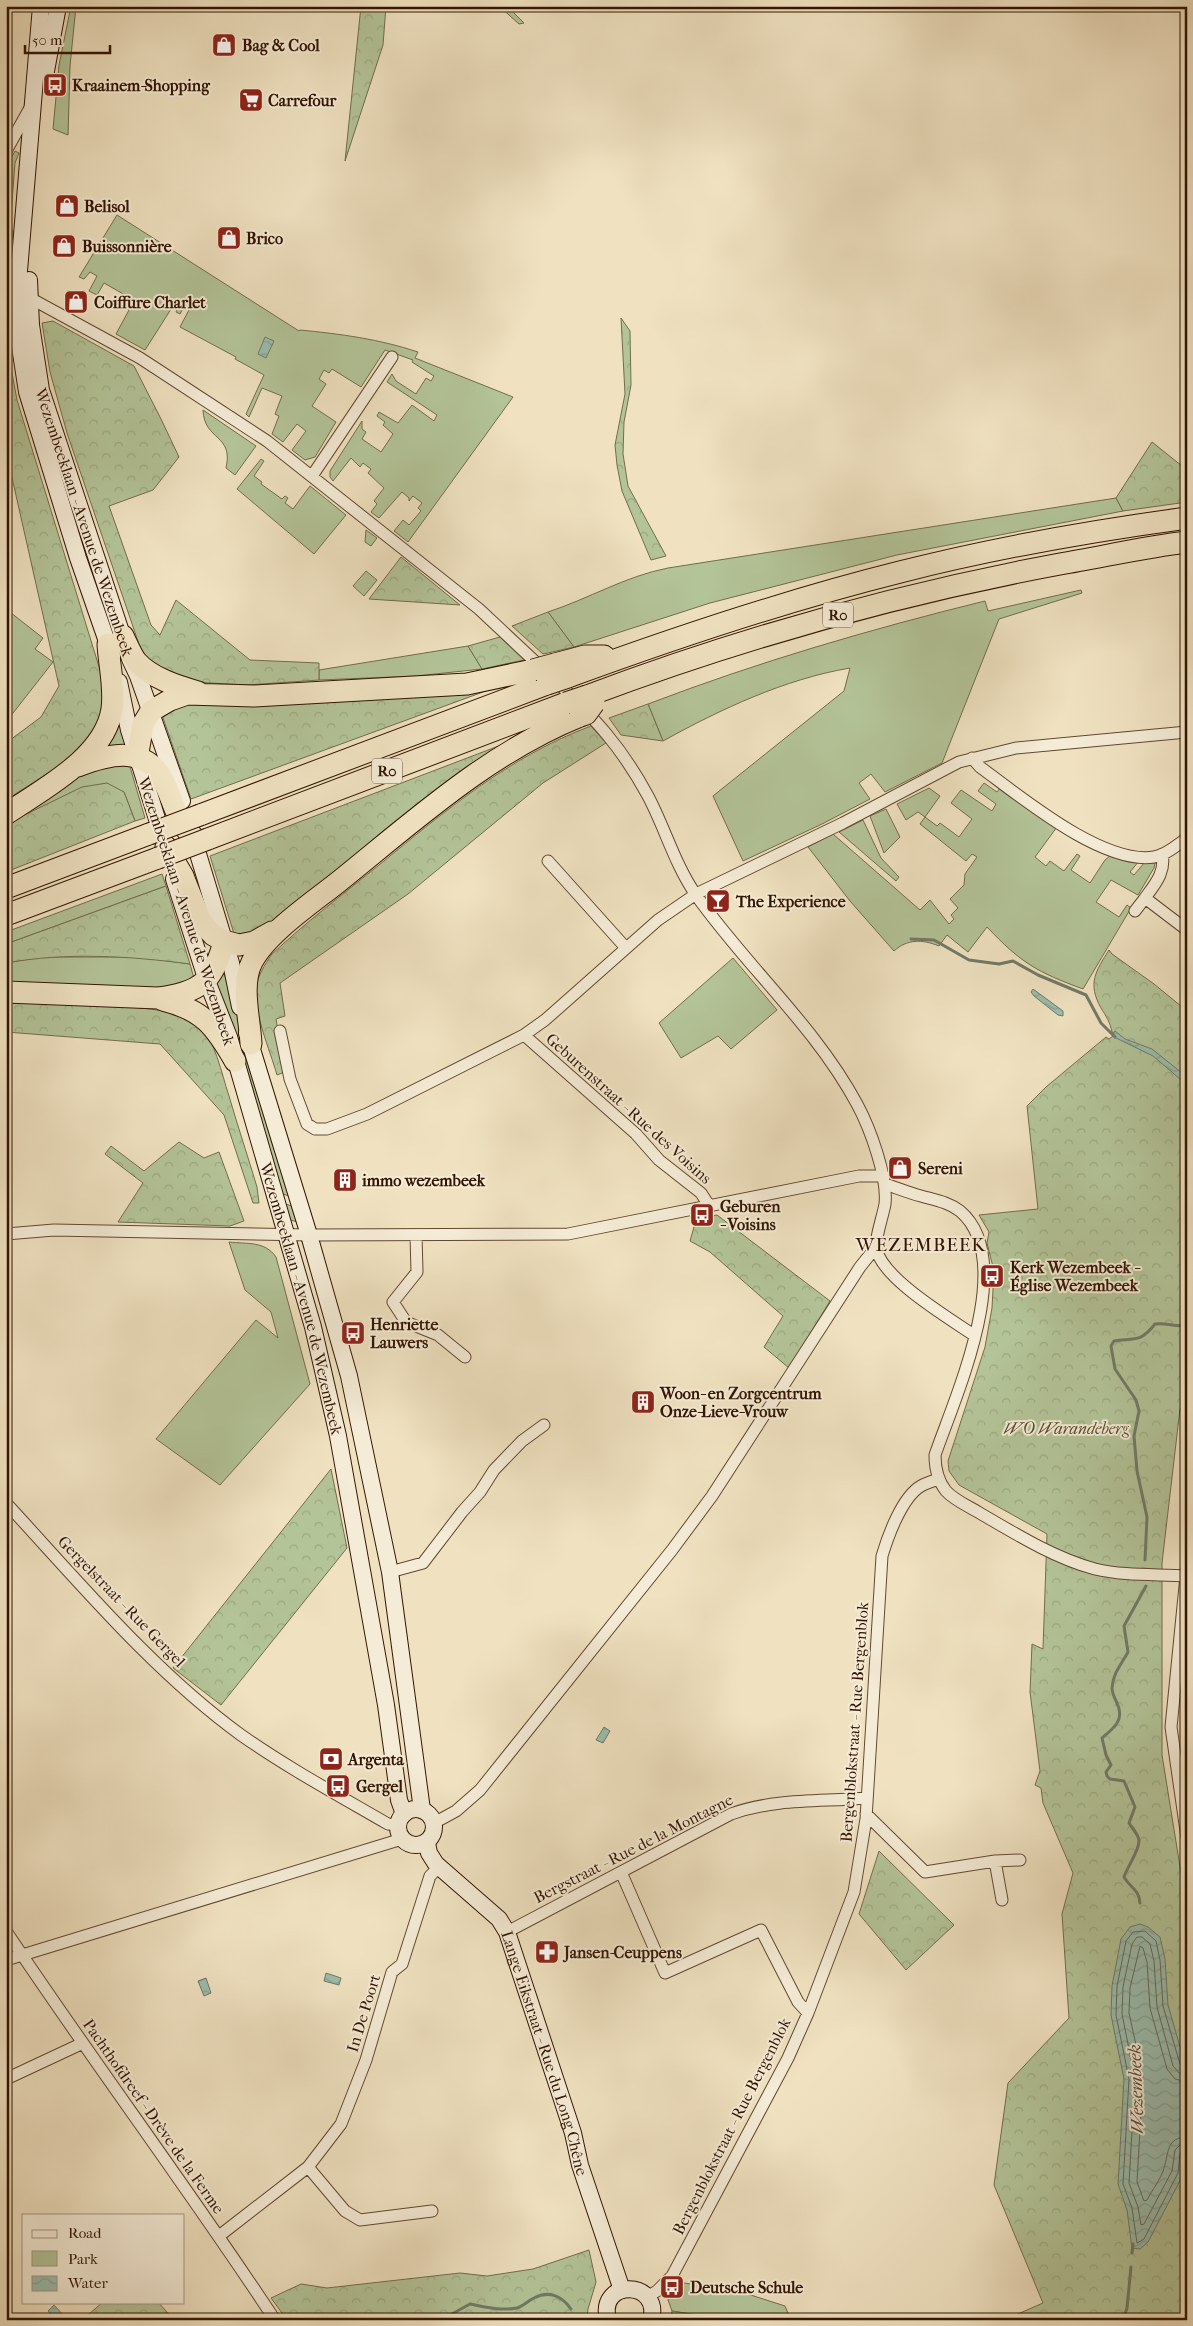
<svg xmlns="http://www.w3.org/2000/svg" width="1193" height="2326" font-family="'IM FELL French Canon',serif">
<defs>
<pattern id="forest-crowns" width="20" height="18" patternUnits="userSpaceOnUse" patternTransform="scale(1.25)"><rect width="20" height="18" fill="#b3c498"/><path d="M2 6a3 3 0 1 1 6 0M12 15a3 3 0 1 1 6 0" fill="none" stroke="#9aa881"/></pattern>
<pattern id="water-waves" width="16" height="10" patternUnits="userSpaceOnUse" patternTransform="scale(1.25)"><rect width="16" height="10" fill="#9bbeaf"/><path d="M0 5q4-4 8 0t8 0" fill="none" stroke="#86a295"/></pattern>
</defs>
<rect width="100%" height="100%" fill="#f0e2c1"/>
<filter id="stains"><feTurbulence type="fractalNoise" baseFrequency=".004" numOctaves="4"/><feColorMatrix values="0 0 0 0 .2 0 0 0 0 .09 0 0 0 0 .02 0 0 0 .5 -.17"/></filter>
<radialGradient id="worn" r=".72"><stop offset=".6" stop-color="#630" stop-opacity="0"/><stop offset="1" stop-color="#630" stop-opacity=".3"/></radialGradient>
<path fill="#b3c498" stroke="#736c4c" d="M71,6H76L70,66L68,135L53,129L59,65Z
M499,6H507L524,23L519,24Z
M15,151L19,153L15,163L10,228L13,231L10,272L6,275V167Z
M117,215L299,331L300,330C341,334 379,339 418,352L415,358L513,397L408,542L394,531L403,520L409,525L421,511L418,508L422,503L413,496L409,501V498L402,492L379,518L371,512L377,504L374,501L384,488L368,473L371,469L363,463L360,467L351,458L333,481L330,477V471L362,421V429L366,432L362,439L381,452L393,434L383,425L385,422L377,416L379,412L398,423L412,405L434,421L437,415L387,382L392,374L396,381L416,394L426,378L431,381L434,376L412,362L413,360L385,350L361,387L332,369L329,373L324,370L319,379L326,384L312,406L336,422L315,457L305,460L292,450L306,431L297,424L283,442L272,434L279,416L275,414L282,396L262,388L249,417L246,414L264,375L235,359L236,357L180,327L190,308L185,305L180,314L176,312L177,309L173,306L145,350L116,334L129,310L120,305L125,295L104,283L97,295L89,291L97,276L90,272L84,279L79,277Z
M203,410L256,446L235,475L226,468C234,434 204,441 203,410Z
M261,459L264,461L254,476L262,482L261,484L282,499L285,496L288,498L285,503L293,509L310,486L346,515L314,554L237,489Z
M1116,498L1123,511L897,555L710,603L574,647L548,612C588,599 626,576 668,568Z
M366,530L377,538L371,546L365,542Z
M366,571L377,580L364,596L353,586Z
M1081,590L1082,593L999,619L942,763L885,792L871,774L859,783L870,799L822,824L743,861L713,796L844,691L850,668C785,679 721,709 663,741L648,704C758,662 871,629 985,601L988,611Z
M6,609L43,638L35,649L53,662L6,722Z
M468,646L482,669L416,676L319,680V670Z
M118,713L130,749L101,747Z
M128,760L145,818L135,821L124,792L13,820L89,769Z
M984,783L997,792L1001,787L1057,827L1035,857L1046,866L1050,861L1064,871L1077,854L1080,856L1071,870L1090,883L1105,860L1110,856L1139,861L1130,872L1134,875L1145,862L1155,863L1154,868L1138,895L1111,880L1096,902L1119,917L1127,905L1131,908L1083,989C1037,972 1021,963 987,927L968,952L947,935L939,946C922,939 907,939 894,951L850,901L808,847L833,834L920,910L930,900L949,924L954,919L951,915L958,908L950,899L964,885L965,874L977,857L972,854L966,861L920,824L925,817L918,812L906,820L897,804L929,788L940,796L925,817L937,826L940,823L959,837L972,819L951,803L961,790L992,811L996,804L978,791Z
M886,809L900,837L884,853L870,816Z
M863,820L881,858L899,877L896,881L839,832Z
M162,874L166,886L6,944V932Z
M41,957H139L190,964L195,982L175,992L6,986V963Z
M733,958L777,1010L731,1049L718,1036L681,1058L659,1023Z
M222,967L294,1197L282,1194L215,979Z
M285,1204L296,1207L298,1222L290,1220Z
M229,1242C247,1244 265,1241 276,1257L310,1384L220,1485L156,1439L256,1320L278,1338L271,1312L245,1290Z
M676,2282L732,2289L785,2306L791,2320H727L672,2311L668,2300Z"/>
<path fill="url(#forest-crowns)" stroke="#736c4c" d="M361,6H386L383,45L345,161Z
M621,318L630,331L631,385L624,422L623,454L628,486L666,556L651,560L622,491L617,465L615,445L625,394Z
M53,321L134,366L161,419L179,457L153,490L109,506L151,625L160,635L176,600L250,660L319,663V680L247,685L193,682L176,679L143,656L67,433L50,372L42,323Z
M6,340L17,400L104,683V721L73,757L6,800V743L41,717L59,686L6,451Z
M1152,442L1187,470V502L1123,511L1116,498Z
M401,557L460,605L369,599Z
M548,612L574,647L543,654L512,626Z
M500,637L524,660L482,669L468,646Z
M513,681L191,799L161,712L183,703Z
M648,704L663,741L621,735L609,718Z
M591,726L606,743L543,783L408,894L280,983L285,1016L276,1019L285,1072L277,1075C270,1050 253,1012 256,987C258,975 265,965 271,955C305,923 343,894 379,865C445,811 510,756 591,726Z
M517,739L265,931L235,937L210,856Z
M107,783L124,792L135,821L6,872V824L82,787Z
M166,886L190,964C129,956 67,952 6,963V944Z
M1109,950L1112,954L1154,984L1187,1011V1409H1180L1162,1563V1755L1187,1910V2320H1004L1043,2303L994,2185L1008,2083L1069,2018L1062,1914L1073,1873L1043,1803L1041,1788L1035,1785L1040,1771L1030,1692L1032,1644L1043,1649L1047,1534L959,1485L949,1471L948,1461L985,1347L992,1308L994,1271L987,1243L989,1232L979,1215L1038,1209L1027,1106L1046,1087L1106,1037L1109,1039L1113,1036L1123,1039L1112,1032C1110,1022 1106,1016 1101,1008C1087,983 1096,971 1109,950Z
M6,1003C40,1004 179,1002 198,1023C216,1042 221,1072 229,1096C238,1127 248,1157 257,1187L259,1203H253L224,1115L160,1044L6,1032Z
M179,1142L204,1158L219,1152L244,1221L230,1226L118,1222L143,1183L105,1154L111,1146L144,1171Z
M717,1215L830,1301L789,1368L764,1347L783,1316L710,1252L690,1241L696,1220Z
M331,1469L347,1548L221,1705L173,1668Z
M879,1851L954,1925L906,1970L859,1914Z
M589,2250L596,2282L588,2309L587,2320H287L271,2298L301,2284L327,2288L460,2273L487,2276L533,2269Z
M103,2302H158L174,2320H82Z
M672,2311L727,2320H670Z"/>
<path fill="url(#water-waves)" stroke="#717a69" d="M265,337L274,341L266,358L258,354Z
M1033,989L1063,1011V1016L1058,1015L1034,996L1031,992Z
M1115,1031L1125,1039L1152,1049L1187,1077V1085L1153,1056L1114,1037L1113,1034Z
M604,1727L610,1731L603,1743L596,1740Z
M1140,1924L1148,1927L1160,1937L1165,1959L1168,2005L1187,2071V2129L1183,2175L1148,2242L1140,2249L1132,2248L1127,2210L1118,2184L1124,2079L1111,2015L1112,1986L1121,1939L1130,1927Z
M326,1973L341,1978L339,1985L324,1981Z
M206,1978L211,1993L204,1996L198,1981Z
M54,2305L65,2317L62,2320H56L48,2311Z"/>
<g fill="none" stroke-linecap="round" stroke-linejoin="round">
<path stroke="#676958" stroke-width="1" d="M1187,2068L1180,2064L1163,2006L1160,1960L1156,1941L1145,1931L1133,1932L1126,1941L1117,1986L1116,2015L1129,2079L1123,2184L1132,2208L1137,2243L1144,2239L1178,2173L1180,2153L1187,2150
M1187,2075L1179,2073L1173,2066L1157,2007L1154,1961L1150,1944L1142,1937H1137L1132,1944L1123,1987L1122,2014L1135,2079L1129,2183L1138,2207L1141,2225L1144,2224L1172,2171L1175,2150L1180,2145L1187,2144
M1187,2082L1175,2079L1167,2069L1150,2008L1147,1962L1143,1948L1140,1946L1130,1988L1129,2013L1143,2077L1137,2182L1144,2201L1147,2200C1152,2190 1161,2179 1164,2168C1169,2153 1166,2137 1187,2137"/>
<path stroke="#717a69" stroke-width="3" d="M911,939L934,940L969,960L999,964L1013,961L1038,975L1086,995L1101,1023L1115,1037
M1145,1560L1147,1517L1137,1471L1134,1436L1139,1411L1136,1400L1115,1369L1111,1346L1114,1341C1136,1338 1141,1342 1155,1324C1166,1322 1177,1328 1187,1325
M1140,1903C1139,1889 1130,1888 1124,1877C1127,1867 1143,1845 1138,1837C1136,1832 1132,1828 1129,1823L1135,1807L1124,1781L1110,1779L1107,1776L1106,1772L1111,1765L1106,1755L1102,1738C1114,1728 1125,1720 1117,1703C1115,1699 1112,1693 1112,1688C1113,1673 1121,1665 1128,1652L1124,1626L1146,1586
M1132,2253L1133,2244
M400,2320L404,2318L415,2320
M441,2320L470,2304C486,2307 500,2311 517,2308C523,2306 528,2301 534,2298C549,2290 562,2296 571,2309
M1123,2320L1127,2308L1131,2267"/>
<defs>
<path id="street" d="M6,151L30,108
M6,285L140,358L267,441L479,609L543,669
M312,476L392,357
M555,680C595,719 621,746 648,796C665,828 675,865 696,895C746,966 815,1026 857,1104C870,1128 888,1177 885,1204C883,1216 875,1238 876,1248C882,1279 949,1318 975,1336
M972,758L980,767C1020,796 1102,865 1154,857C1166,855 1177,845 1187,838
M1162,854C1166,872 1155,884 1145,898L1187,930
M548,861L626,948
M1135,911L1145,898
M280,1031L290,1079L307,1124L315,1129H327L367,1114L524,1035L545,1020L658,920L696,894L843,823L959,762L1016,748L1187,732
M524,1035L636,1134L659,1160L701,1193L710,1207
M885,1184C897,1188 909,1193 921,1196C935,1200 948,1202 960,1211C1018,1260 955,1397 935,1455C935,1468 938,1481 946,1491C954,1500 968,1506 978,1512C1014,1533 1054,1558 1095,1569C1124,1576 1157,1574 1187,1576
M6,1234L54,1230L309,1235L568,1234L859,1176H884
M416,1235L417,1272L393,1302L406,1322L438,1335L465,1357
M6,1503C79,1582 154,1672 241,1735C288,1768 338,1795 388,1824L398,1825
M390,1572L423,1563L462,1512L480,1492L494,1470L522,1441L544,1425
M1186,1576L1171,1727L1187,1838
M866,1814L925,1872L995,1861L1020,1860
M434,1823L456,1811L480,1790L672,1550L712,1496L860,1267L876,1247
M995,1861L1002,1900
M621,1872L665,1973L761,1930L798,2002L808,2013
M6,1931C94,2063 188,2188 275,2320
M507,1932L731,1814C776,1798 821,1802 867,1798
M6,1960L402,1839
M6,2079L83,2043
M308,2167L345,2211L360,2220L432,2211
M219,2236L308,2167L341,2124L366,2060L392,1972L402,1964L430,1876L439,1867
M647,2297L657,2291L672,2276L788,2058L808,2013L854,1892L866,1819L882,1556C888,1536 902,1497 921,1486C926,1483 933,1481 939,1479"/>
<g id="secondary">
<path d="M41,6L19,271L17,327L27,392L78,558L112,656"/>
<path d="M46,71L58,6"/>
<path id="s1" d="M29,280L31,325L41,390L130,659L138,676L182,801"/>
<path d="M119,682L129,730L164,841"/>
<path d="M192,834L231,963L240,1007"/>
<path id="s2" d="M174,879L207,981L229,1037L313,1327L338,1436L386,1705L399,1800L404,1814"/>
<path d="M247,1033L309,1235L349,1376L390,1572L422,1810"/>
<circle cx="416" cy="1827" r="18"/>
<path id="s3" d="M427,1843L429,1853L436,1864L499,1919L507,1932L573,2133L580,2165L622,2290"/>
<path d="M608,2320C597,2278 662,2280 651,2320"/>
</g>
<path id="highway" d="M123,636C127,644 131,654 136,661C151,678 177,686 198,692
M555,664L585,656H604
M568,677C677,637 788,600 900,572C994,548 1091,531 1187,518
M587,696C741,638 899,594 1060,564C1102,557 1144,547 1187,542
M137,758L143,724L151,711L170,700L187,694L254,696L467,684L533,670
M78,766C107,755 144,744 163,780C174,801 175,819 193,837
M6,814C43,789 105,757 112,709C115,687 109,665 108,644
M200,815L547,684
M208,839L566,703
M166,847L183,876L201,922L213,935L224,941L239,945L254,942L272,932
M6,888L149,834
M6,915L158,858
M6,992L158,998C199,993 214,982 224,941
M163,1000C203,1010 215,1026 235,1061
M251,1044C250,1019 240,985 252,962C266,934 312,903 337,883C413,822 488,753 580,716"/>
</defs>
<use href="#street" stroke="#624831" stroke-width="13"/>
<use href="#secondary" stroke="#331401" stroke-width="18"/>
<use href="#highway" stroke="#331401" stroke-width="23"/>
<use href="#street" stroke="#f5ecd7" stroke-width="11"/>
<use href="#secondary" stroke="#f5ecd7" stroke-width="16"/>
<use href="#highway" stroke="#f0e2c1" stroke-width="21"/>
<defs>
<path id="highway-bridge" d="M533,670L555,664
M547,684L568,677
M566,703L587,696
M580,716L586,714L594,703
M149,834L200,815
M158,858L208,839"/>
</defs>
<use href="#highway-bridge" stroke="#331401" stroke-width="23" stroke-linecap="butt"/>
<use href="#highway-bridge" stroke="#f0e2c1" stroke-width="21"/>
</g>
<defs>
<symbol id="shop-square" viewBox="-11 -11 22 22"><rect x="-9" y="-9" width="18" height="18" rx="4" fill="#8f2418" stroke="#f5ecd7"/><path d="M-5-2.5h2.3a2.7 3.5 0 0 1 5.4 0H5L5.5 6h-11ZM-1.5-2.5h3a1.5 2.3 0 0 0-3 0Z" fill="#fff"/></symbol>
<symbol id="bus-square" viewBox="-11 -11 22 22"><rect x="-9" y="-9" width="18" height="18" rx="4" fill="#8f2418" stroke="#f5ecd7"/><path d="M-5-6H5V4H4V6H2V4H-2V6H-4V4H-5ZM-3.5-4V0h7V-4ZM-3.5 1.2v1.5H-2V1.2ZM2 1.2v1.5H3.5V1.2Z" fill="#fff"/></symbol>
<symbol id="supermarket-square" viewBox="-11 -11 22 22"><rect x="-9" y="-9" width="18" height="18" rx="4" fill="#8f2418" stroke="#f5ecd7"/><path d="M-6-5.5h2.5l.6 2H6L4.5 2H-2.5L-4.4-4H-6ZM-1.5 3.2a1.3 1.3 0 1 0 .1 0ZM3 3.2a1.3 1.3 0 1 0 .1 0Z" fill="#fff"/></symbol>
<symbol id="bar-square" viewBox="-11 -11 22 22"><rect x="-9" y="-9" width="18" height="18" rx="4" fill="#8f2418" stroke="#f5ecd7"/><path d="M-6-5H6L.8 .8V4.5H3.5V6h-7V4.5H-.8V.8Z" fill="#fff"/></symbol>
<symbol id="building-square" viewBox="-11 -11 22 22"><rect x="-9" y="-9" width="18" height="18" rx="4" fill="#8f2418" stroke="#f5ecd7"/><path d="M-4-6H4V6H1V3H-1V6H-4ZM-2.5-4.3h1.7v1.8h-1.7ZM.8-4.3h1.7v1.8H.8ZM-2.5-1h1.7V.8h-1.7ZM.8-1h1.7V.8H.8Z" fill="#fff"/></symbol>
<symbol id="bank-square" viewBox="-11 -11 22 22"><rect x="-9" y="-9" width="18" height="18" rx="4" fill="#8f2418" stroke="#f5ecd7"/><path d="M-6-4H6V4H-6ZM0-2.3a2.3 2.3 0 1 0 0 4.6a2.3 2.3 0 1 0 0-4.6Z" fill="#fff"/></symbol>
<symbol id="pharmacy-square" viewBox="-11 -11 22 22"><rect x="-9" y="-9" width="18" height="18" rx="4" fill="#8f2418" stroke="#f5ecd7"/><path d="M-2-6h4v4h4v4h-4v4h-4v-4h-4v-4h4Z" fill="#fff"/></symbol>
</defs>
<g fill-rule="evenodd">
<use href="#shop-square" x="210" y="31" width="28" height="28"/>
<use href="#bus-square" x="41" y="71" width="28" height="28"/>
<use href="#supermarket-square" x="237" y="86" width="28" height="28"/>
<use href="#shop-square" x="53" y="192" width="28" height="28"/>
<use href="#shop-square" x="215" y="224" width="28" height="28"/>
<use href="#shop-square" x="50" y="232" width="28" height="28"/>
<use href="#shop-square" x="62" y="288" width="28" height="28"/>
<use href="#bar-square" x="704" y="887" width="28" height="28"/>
<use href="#shop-square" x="886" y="1154" width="28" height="28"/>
<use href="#building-square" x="331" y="1166" width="28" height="28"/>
<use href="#bus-square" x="688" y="1201" width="28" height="28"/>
<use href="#bus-square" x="978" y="1262" width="28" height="28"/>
<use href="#bus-square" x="339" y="1319" width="28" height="28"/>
<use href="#building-square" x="629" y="1388" width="28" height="28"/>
<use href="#bank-square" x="317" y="1745" width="28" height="28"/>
<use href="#bus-square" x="324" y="1772" width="28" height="28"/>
<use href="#pharmacy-square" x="533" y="1938" width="28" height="28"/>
<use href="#bus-square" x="658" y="2273" width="28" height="28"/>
</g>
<g text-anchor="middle" stroke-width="4" stroke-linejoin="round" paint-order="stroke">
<g fill="#f5ecd7" stroke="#6d5541" stroke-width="1">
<rect x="823" y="602.5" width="30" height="25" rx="4"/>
<rect x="372" y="758.5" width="30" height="25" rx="4"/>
</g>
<g font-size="15" font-weight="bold" fill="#331401">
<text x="838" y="620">R0</text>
<text x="387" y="776">R0</text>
</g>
<g font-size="16" font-weight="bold" fill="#331401" stroke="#f5ecd7" text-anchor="start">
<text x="242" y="51">Bag &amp; Cool</text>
<text x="72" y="91">Kraainem-Shopping</text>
<text x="268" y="106">Carrefour</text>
<text x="84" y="212">Belisol</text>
<text x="246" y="244">Brico</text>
<text x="82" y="252">Buissonnière</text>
<text x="94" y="308">Coiffure Charlet</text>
<text x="736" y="907">The Experience</text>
<text x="918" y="1174">Sereni</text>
<text x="362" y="1186">immo wezembeek</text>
<text x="720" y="1212">Geburen<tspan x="720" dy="18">- Voisins</tspan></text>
<text x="1010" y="1273">Kerk Wezembeek -<tspan x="1010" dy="18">Église Wezembeek</tspan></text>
<text x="370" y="1330">Henriette<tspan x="370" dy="18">Lauwers</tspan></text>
<text x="660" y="1399">Woon- en Zorgcentrum<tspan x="660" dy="18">Onze-Lieve-Vrouw</tspan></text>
<text x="348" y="1765">Argenta</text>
<text x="356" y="1792">Gergel</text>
<text x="564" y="1958">Jansen-Ceuppens</text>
<text x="690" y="2293">Deutsche Schule</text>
</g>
<g font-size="16" fill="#331401" stroke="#f5ecd7">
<text dy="6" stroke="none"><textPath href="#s1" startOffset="250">Wezembeeklaan - Avenue de Wezembeek</textPath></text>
<text transform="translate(187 911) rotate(72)" y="6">Wezembeeklaan - Avenue de Wezembeek</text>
<text transform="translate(629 1108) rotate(42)" y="6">Geburenstraat - Rue des Voisins</text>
<text dy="6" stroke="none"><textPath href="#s2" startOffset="439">Wezembeeklaan - Avenue de Wezembeek</textPath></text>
<text transform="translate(122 1601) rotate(46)" y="6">Gergelstraat - Rue Gergel</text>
<text transform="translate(854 1722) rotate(-86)" y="6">Bergenblokstraat - Rue Bergenblok</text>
<text transform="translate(633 1848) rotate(-27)" y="6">Bergstraat - Rue de la Montagne</text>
<text transform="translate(363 2013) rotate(-73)" y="6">In De Poort</text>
<text dy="6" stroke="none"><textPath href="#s3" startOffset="249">Lange Eikstraat - Rue du Long Chêne</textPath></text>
<text transform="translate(154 2116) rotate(55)" y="6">Pachthofdreef - Drève de la Ferme</text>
<text transform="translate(731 2126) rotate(-63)" y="6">Bergenblokstraat - Rue Bergenblok</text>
</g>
<g font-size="16" font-style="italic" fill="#59492e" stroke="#f5ecd7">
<text x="1066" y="1434">WO Warandeberg</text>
</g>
<g font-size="18" font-style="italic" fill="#57503e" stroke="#f5ecd7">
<text transform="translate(1136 2089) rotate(-92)" y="6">Wezembeek</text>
</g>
<g font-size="19" letter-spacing="1" fill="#331401" stroke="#f5ecd7">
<text x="921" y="1251">WEZEMBEEK</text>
</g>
</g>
<rect width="1193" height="2326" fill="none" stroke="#f0e2c1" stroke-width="25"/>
<rect x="8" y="8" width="1178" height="2311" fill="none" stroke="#331401" stroke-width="2.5"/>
<rect x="12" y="12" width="1168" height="2301" fill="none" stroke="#331401"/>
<rect x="22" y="2214" width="162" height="90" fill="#f5ecd7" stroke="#a79681"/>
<rect x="32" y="2230" width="25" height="8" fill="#f5ecd7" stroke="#a79681"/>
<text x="68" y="2238" font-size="15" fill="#331401">Road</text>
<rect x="32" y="2251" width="25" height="15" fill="#b3c498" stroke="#a79681"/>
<text x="68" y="2264" font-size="15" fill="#331401">Park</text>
<rect x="32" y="2276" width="25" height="15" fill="url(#water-waves)" stroke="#a79681"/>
<text x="68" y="2288" font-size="15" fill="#331401">Water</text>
<path d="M25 45v8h85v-8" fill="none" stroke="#331401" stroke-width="2.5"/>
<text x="32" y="45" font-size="15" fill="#331401" stroke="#f5ecd7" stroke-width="4" paint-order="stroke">50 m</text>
<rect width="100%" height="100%" filter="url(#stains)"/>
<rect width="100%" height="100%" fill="url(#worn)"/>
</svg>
